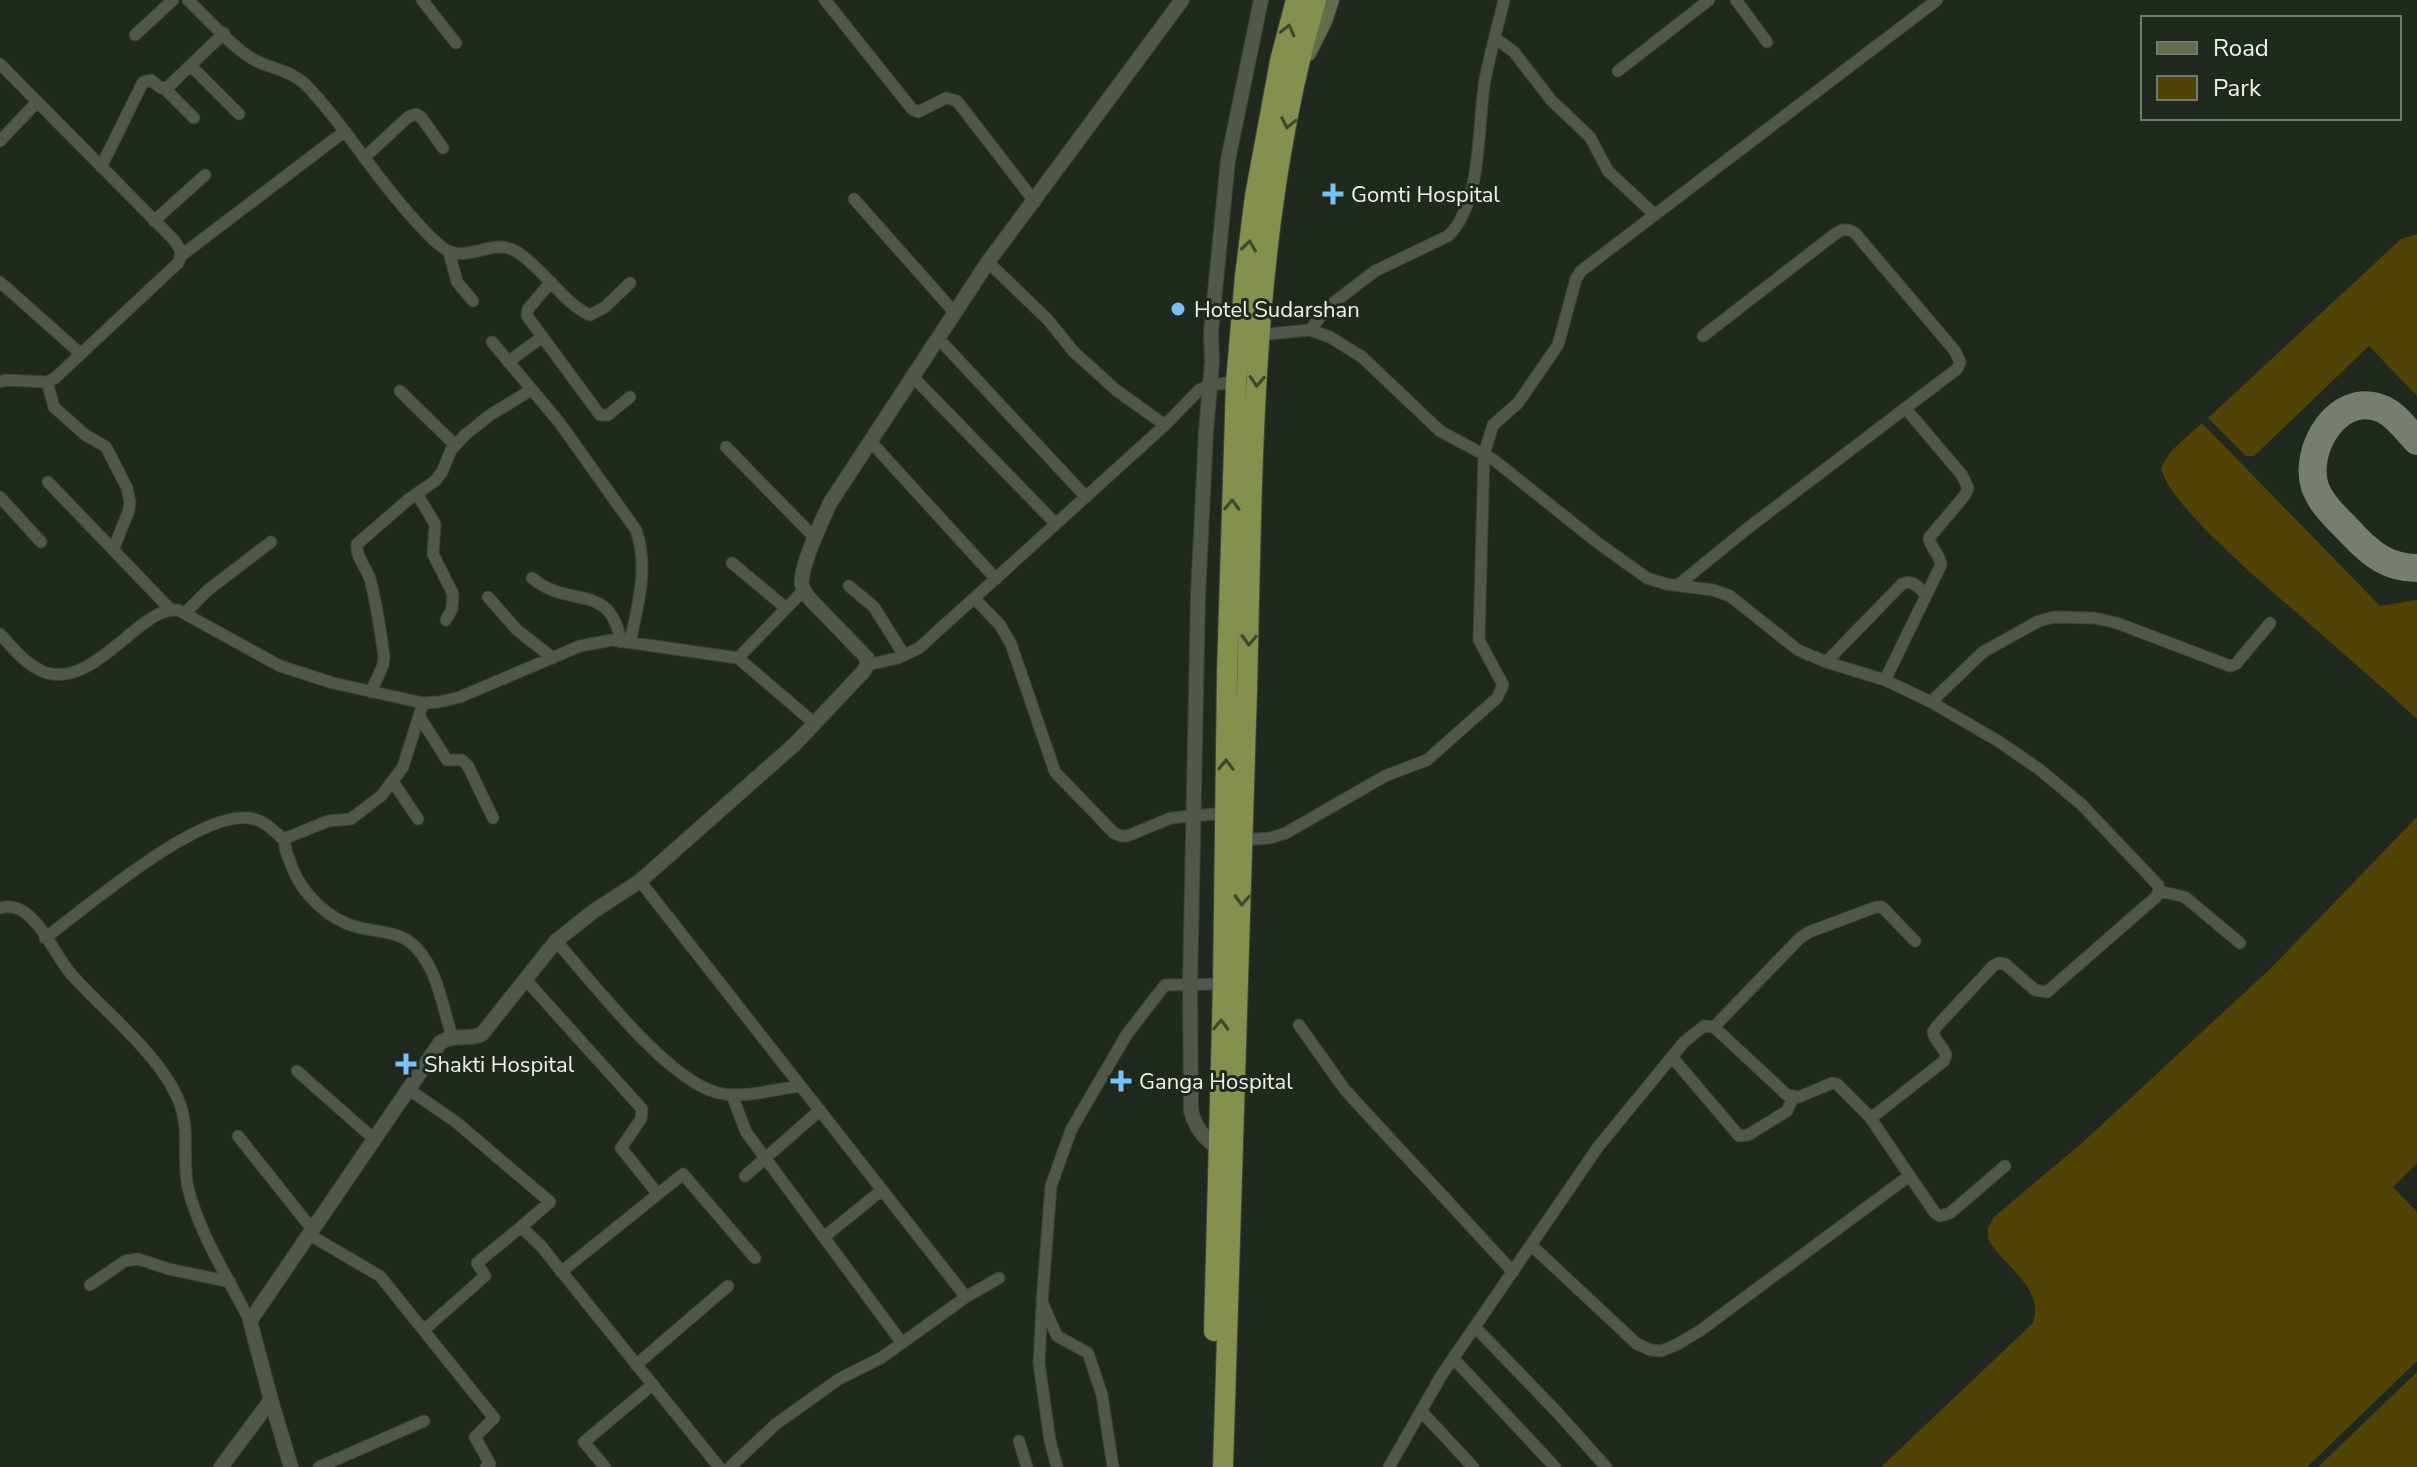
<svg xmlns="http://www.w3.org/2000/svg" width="2417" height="1467" font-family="'Nunito Sans',sans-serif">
<rect width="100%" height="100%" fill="#20291d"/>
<path fill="#514305" d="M2417,234V396L2369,346L2254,456H2246L2208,418L2401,239Z
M2202,423L2380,606L2417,600V719C2382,687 2347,657 2312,626C2279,597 2169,507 2161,468L2171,451Z
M2417,817V1163L2393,1187L2417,1212V1361L2307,1467H1881L2033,1323C2045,1288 2003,1266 1988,1239V1228L1994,1217L2082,1143L2270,969Z
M2417,1372V1467H2318Z"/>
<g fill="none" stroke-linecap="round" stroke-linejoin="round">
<path stroke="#767e74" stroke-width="28" d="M2417,441C2406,430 2395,413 2380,408C2337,392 2303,450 2315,487C2322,506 2340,521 2353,535C2372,555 2389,568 2417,568"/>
<defs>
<path id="minor" d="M188,0C207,18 229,44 251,58C269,69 289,69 305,84C345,125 373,175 412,217C421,227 431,239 442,247C466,266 492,236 517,252C542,267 565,305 590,315L605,307L630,283
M422,0L456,43
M825,0L912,109L918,112L946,98L957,101L1035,202
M1736,0L1767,42
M135,35L173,0
M1495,38L1514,52L1551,100L1590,137L1608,171L1655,215
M0,64L173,239C180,248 183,252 178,263L55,378L47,382L5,380L0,382
M191,66L239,114
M1618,71L1709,0
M165,89L194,118
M0,141L37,102
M364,158L408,117L416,114L421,117L443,148
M101,167L143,82L151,80L161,88L168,87L224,33
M854,199L955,313
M154,221L205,175
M449,252L457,282L473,301
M182,255L345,131
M988,262L1048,320L1074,352L1116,390L1165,425
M0,282L81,354
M551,282L528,309L527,316L600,415H608L630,397
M1310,330L1328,307L1375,271L1448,236C1483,203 1477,126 1485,80C1490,53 1498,26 1504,0
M1258,335L1310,330L1330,337L1362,357L1440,431L1494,460L1598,543L1647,578L1666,584L1713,590L1730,596L1798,650L1826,662L1885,680L1931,702L1998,741L2039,769L2081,804L2158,885L2159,891L2156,897L2047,992L2035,990L2005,964L1999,963L1993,966L1937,1026L1933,1032C1935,1042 1943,1046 1946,1055L1944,1061L1875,1115L1869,1116L1837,1084L1832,1083L1799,1097L1787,1095L1714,1027L1704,1026L1684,1042L1598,1147L1441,1376L1389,1467
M938,338L1086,497
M492,342L559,422L636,530C649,567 638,605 630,642
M508,362L542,337
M913,377L1056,524
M47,382L54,407L84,434L106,447L127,488L130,502L129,510L113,550
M400,391L455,445
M871,442L996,579
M726,447L815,538
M48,482L170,609
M417,494L435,524L433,554L453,594L452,609L446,620
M0,497L41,542
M732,563L786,608
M532,578C570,610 610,580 621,642
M1678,585L1748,528L1949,375L1957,369L1960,362L1955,351L1855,233C1847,228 1842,229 1835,234L1703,336
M849,586L874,607L904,655
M488,597L517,630L553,658
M974,598L1000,625L1011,644L1055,772L1114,833L1121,836H1127L1171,818L1225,813
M186,612L208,590L271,542
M0,634C11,646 22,660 36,668C73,691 112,648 139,627C151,618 163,609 178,610L280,666L333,683L423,703L439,702L460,697L580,646L612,640L738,658L814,723
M738,658L804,590
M1826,662L1902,584C1913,579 1918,587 1925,594
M867,665L898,658L919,648L1165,425L1199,390L1210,385L1236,382
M1885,680L1941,565C1940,554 1931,549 1929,538L1965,495L1968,488L1962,475L1905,408
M371,692L383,665L384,656C380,630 377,604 370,579C366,567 355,556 357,544L409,499L435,481L442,472L451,450L465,435L490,415L531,390
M1931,702L1983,652L2039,621L2054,617L2095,618L2117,623L2230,666L2236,664L2270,623
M423,703L403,767L382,795L351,819L328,821L286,838C282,847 289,857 292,867C302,894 329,920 357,927C375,932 395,931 410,942C437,963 442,1006 452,1036
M419,716L447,760H462L468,766L493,818
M393,782L418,819
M1243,840L1270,838L1286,833L1385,776L1427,760L1497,698L1503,685L1479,640L1484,454L1493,425L1518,403L1558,345L1576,279L1581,271L1937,0
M640,881L966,1297
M2159,891L2185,897L2240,943
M0,908C9,905 21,908 28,915C46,930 56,956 71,974C105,1012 162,1056 180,1104C190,1131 182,1161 188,1188C199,1233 229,1280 250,1321
M45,938C87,907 198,811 249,818C264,820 273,830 284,840
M556,941C592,982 665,1077 715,1092C741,1100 774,1089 800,1086
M525,979L642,1109L641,1119L621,1148L657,1193
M1299,1025L1345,1090L1513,1272
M1714,1027L1800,938L1809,932L1876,907H1882L1915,941
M1672,1057L1739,1136L1748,1135L1787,1111L1793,1098
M297,1071L374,1139
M408,1089L456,1122L550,1202L521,1227L541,1246L719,1467
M732,1095L746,1132L902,1343
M1869,1116L1935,1213L1940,1216L1950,1213L2005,1166
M238,1136L312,1229
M745,1176L820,1110
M308,1234L380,1276L494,1418L475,1437L490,1464L486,1467
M824,1237L882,1190
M1531,1245L1637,1344L1651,1350L1661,1351L1676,1345L1701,1330L1909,1176
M561,1272L683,1174L755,1258
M90,1285L125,1261L138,1259L169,1269L230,1282
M1042,1306L1039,1363L1050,1441L1057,1467
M1475,1327L1556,1411L1606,1467
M424,1330L485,1276L477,1263L521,1227
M1453,1358L1555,1467
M636,1365L728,1286
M1421,1411L1473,1467
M1019,1441L1027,1467
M319,1467L424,1421
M605,1467L584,1442L652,1385
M730,1467L776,1424L839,1379L881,1358L966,1297L999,1278
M1113,1467L1102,1395L1088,1353L1057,1336L1042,1302L1051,1186L1071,1130L1127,1034L1165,985L1223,984"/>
<path id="tertiary" d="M1219,1149C1204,1138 1196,1129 1191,1111L1190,985L1198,596L1206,432L1212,362L1211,332L1228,160L1261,0
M271,1400L291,1467
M221,1467L271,1400L250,1321L440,1043C454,1033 468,1041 482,1034L556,941L594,911L640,881L795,744L863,672L867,665V658L808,597C805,592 803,590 802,585C799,568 822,521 830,503L988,262L1182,0"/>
<path id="secondary" d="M1308,53L1324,21L1331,0"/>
<path id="trunk" d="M1214,1331L1223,984L1227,673L1236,382L1245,276L1255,196L1280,61L1296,0
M1223,1467C1232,1208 1241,949 1247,690C1253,460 1250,223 1316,0"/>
</defs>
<use href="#minor" stroke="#3c4339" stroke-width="13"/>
<use href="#tertiary" stroke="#3c4339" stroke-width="16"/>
<use href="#secondary" stroke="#3c4339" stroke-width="18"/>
<use href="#trunk" stroke="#3c4339" stroke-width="22"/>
<use href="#minor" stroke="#4f584b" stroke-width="11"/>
<use href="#tertiary" stroke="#4f584b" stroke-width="14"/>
<use href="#secondary" stroke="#636d4c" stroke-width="16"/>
<use href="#trunk" stroke="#84904e" stroke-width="20"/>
</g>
<defs><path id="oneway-chevron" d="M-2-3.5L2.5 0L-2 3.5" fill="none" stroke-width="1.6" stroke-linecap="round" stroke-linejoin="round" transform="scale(2)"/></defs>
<g stroke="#3e482c">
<use href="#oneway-chevron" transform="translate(1288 30) rotate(-76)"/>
<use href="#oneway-chevron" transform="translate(1288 123) rotate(101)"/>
<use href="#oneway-chevron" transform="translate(1249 246) rotate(-82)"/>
<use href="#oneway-chevron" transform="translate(1257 381) rotate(93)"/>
<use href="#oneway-chevron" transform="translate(1232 505) rotate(-88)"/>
<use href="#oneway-chevron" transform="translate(1249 640) rotate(92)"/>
<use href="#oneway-chevron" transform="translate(1226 765) rotate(-89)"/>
<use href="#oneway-chevron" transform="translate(1242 900) rotate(92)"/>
<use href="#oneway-chevron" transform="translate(1221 1025) rotate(-88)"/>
</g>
<g fill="#7abff8" stroke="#20291d" stroke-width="3">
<path d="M1329 182h8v8h8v8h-8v8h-8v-8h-8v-8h8z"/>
<circle cx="1178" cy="309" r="8"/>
<path d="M402 1052h8v8h8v8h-8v8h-8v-8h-8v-8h8z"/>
<path d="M1117 1069h8v8h8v8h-8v8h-8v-8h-8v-8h8z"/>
</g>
<g text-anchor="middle" stroke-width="6" stroke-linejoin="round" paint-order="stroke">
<g font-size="22" fill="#edf3eb" stroke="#20291d" text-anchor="start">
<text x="1351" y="202">Gomti Hospital</text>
<text x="1194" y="317">Hotel Sudarshan</text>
<text x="424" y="1072">Shakti Hospital</text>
<text x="1139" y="1089">Ganga Hospital</text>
</g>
</g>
<rect x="2141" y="16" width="260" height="104" fill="#20291d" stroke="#727a6f" stroke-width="2"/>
<rect x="2157" y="42" width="40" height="12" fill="#636d4c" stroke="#727a6f" stroke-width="2"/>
<text x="2213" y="56" font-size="24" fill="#edf3eb">Road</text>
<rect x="2157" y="76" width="40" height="24" fill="#514305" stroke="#727a6f" stroke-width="2"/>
<text x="2213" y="96" font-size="24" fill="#edf3eb">Park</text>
</svg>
